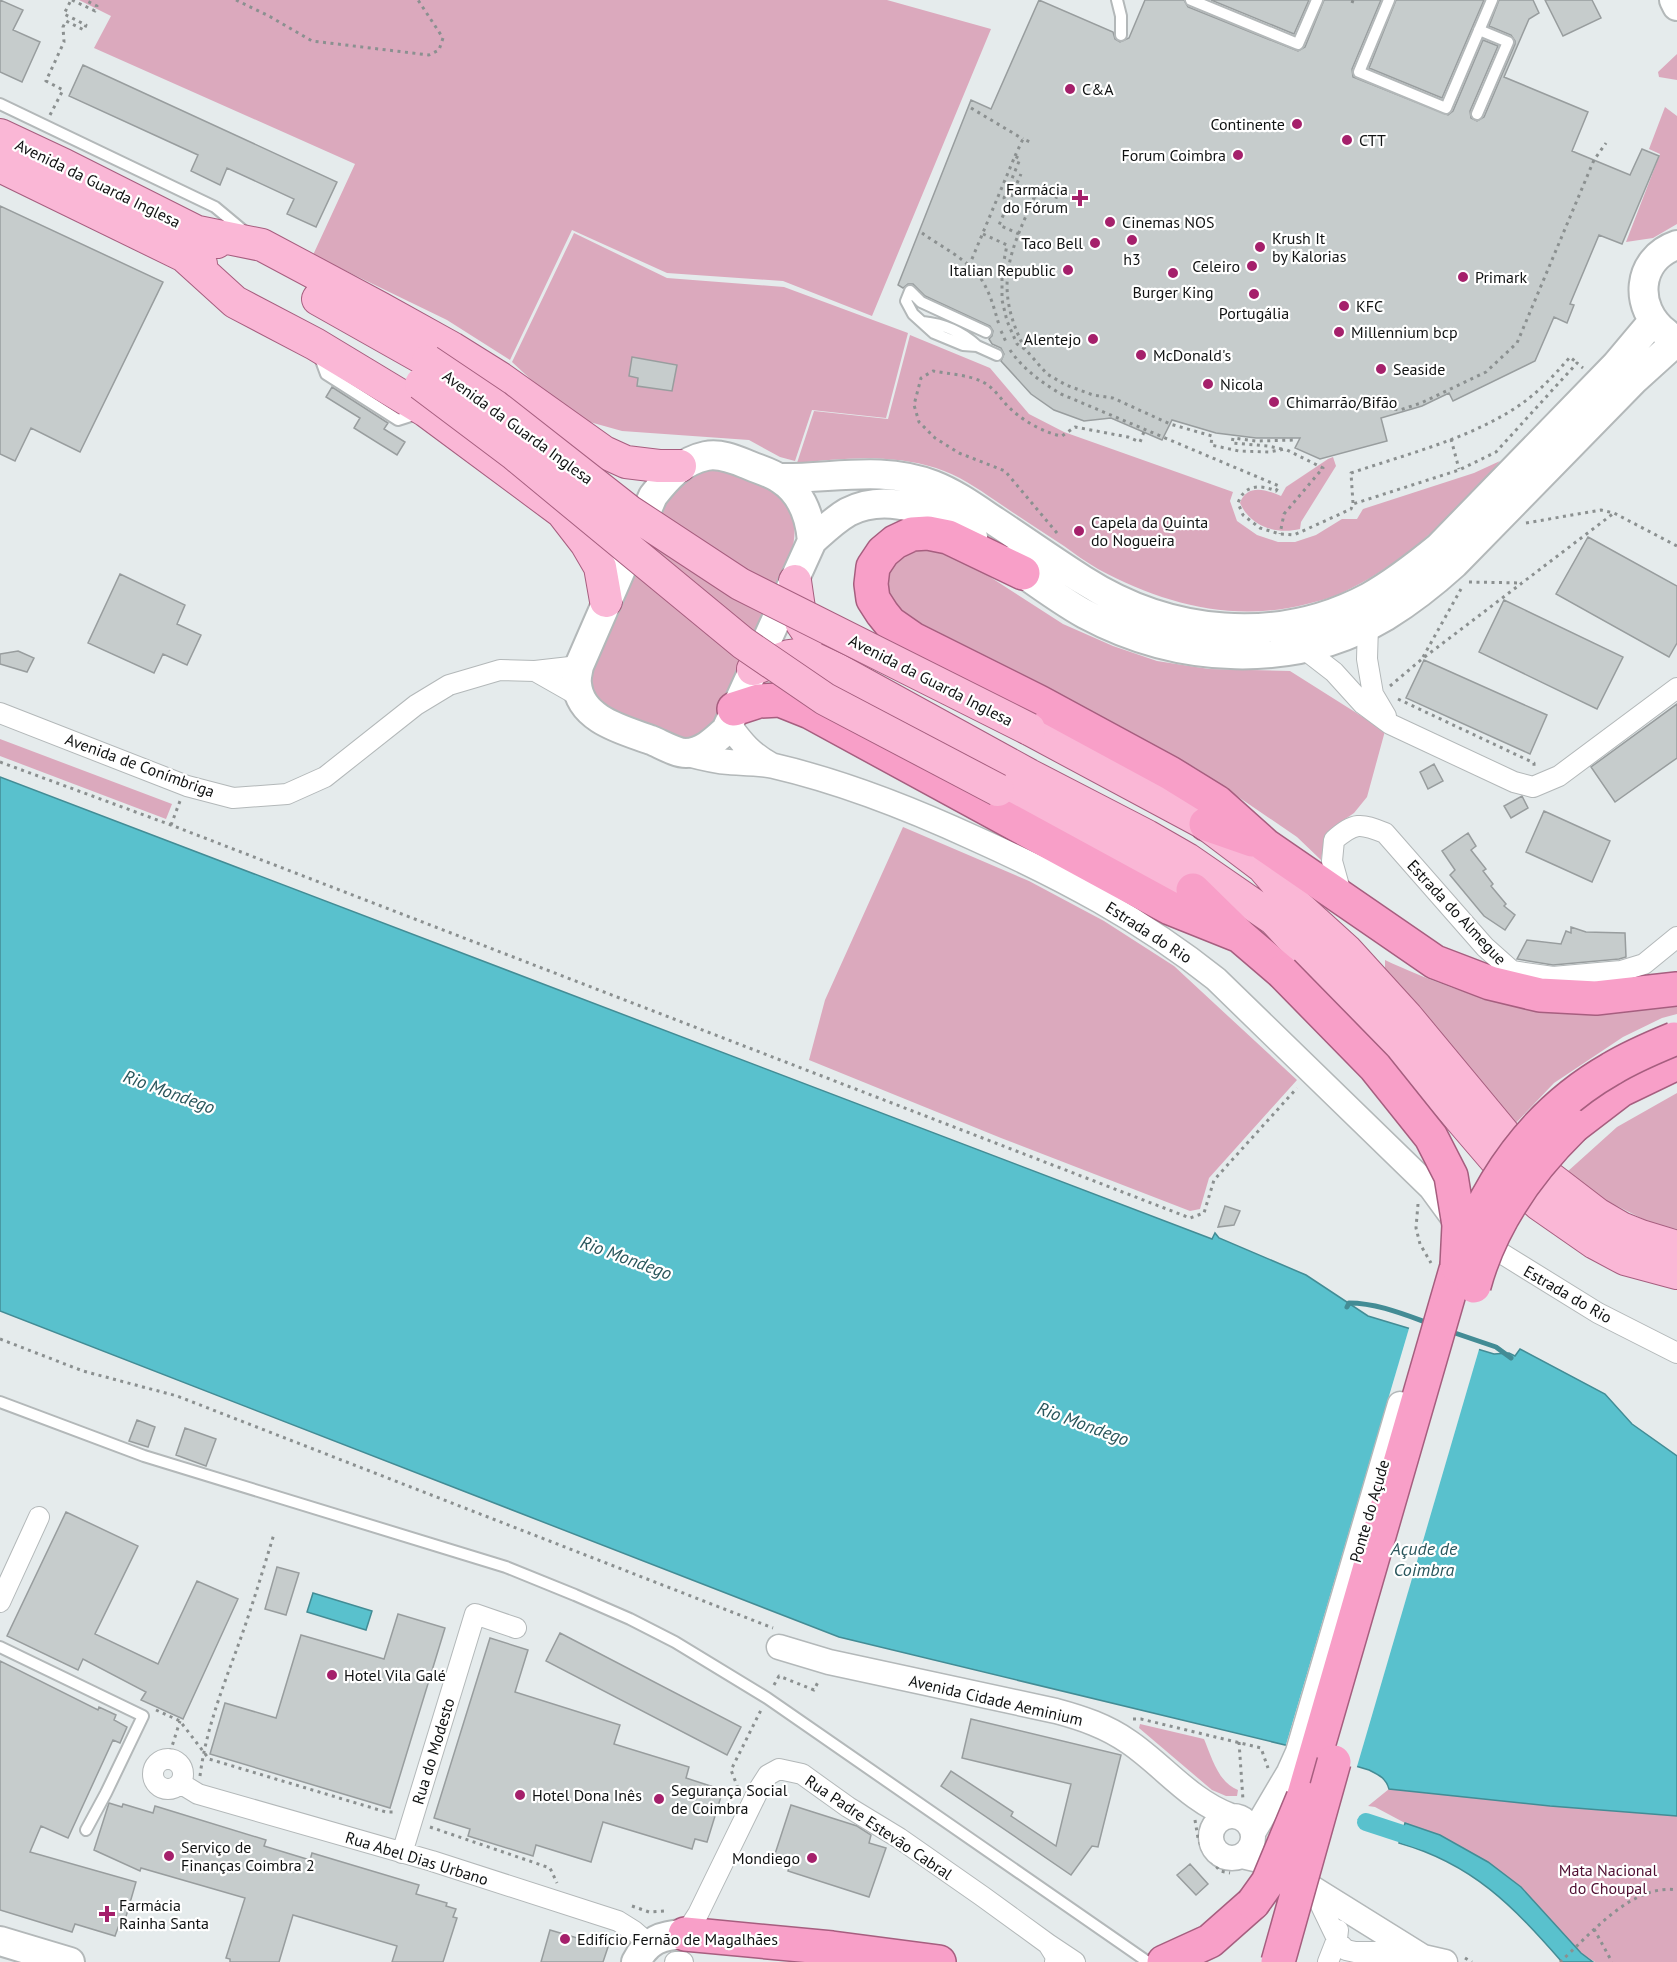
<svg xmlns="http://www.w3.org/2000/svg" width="1677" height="1962" font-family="'PT Sans',sans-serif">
<rect width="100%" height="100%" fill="#e5ebec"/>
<path fill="#dba9bd" d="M79,0H887L991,29L872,316L783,281L667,273L572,230L510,360L447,320L313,255L355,164L94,48L111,16Z
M1677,54V80L1659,77L1658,72Z
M1665,107L1677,116V224L1653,238L1626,242L1660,154L1649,149Z
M574,233L667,278L784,287L908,333L886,418L812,410L795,461L780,457L749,440L622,431L579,419L538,386L512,362Z
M910,335L990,368L1029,414L1064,432L1233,492L1230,501L1237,521L1257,535L1278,542H1295L1316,535L1342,519H1357L1363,509L1474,473L1500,461C1456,514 1401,567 1337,595C1328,599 1317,601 1307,604C1232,623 1164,604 1098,569C1086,562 1075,554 1064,546C1041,531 1018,516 996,501C977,488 958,475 936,468C890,454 845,458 797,463L814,411L888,419Z
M1333,457L1336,466L1301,522L1300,529C1276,535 1250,526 1240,503C1247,483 1267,490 1281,496L1286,487L1328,459Z
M716,468C731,470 742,475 755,482C789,498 799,508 793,547L720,718L694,740L677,741L611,712L600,702L593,691L591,675L664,507C680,481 686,475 716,468Z
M909,546L945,553L987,575L1063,624L1113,646L1157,661L1209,669L1290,671L1385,731L1367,797L1354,813L1332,828L1324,841L1321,860L1297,837L1196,768L915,627L892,608L884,584L890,561Z
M0,739L172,804L166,819L0,756Z
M903,827L1029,881L1104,921L1174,966L1297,1080L1209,1178L1200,1209L1190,1211L1001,1138L809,1060L825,1000Z
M1385,960C1438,985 1522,1016 1580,1013C1613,1012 1645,1006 1677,1001V1014L1662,1018L1623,1037L1554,1083L1514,1125L1385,970Z
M1677,1093V1229L1659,1227L1585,1190L1567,1172L1617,1127Z
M1140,1724L1204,1739C1212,1758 1218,1782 1238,1790L1237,1796H1226L1212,1790L1139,1728Z
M1389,1789L1550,1806L1677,1816V1962H1595L1581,1953L1521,1887L1488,1862L1440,1835L1405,1823L1375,1807L1368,1806Z"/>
<path fill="#59c1cd" stroke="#438c95" stroke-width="1.5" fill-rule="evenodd" d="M0,777L1212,1239L1215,1233L1219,1238L1306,1275L1368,1316L1494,1354L1509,1353L1515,1356L1520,1349L1605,1394L1632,1424L1677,1456V1816L1550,1806L1389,1789C1386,1778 1379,1775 1369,1770L1285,1745L839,1637L0,1311ZM1398,1375L1418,1376L1458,1393L1437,1390Z
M313,1593L372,1611L366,1630L307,1612Z
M1405,1823L1440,1835L1488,1862L1521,1887L1581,1953L1593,1962H1562C1513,1906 1473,1864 1399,1843Z"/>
<path fill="#e5ebec" d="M1410,1325L1480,1346L1356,1770L1285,1748Z"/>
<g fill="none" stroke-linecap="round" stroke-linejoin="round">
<path stroke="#438c95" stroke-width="5" d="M1347,1307L1349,1303C1376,1303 1403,1314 1428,1323
M1449,1331L1496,1347L1511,1358"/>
<path stroke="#59c1cd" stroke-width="18" d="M1366,1822L1424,1841"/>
</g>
<path fill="#c6cccc" stroke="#989d9e" stroke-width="1.5" d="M0,0L23,10L13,30L40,42L22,82L0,72Z
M1039,0L1113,32L1115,39L1120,42L1129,38L1145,0H1184L1188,7L1298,51L1305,47L1324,0H1381L1352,69L1353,77L1448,115L1453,111L1483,40L1498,46L1470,111L1471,118L1477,121L1484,117L1515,44V41L1511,35L1489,26L1499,0H1533L1539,13L1529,19L1504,77L1588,112L1572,151L1630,175L1642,149L1659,156L1622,244L1599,235L1570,304L1574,305L1567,323L1554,317L1535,361L1453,401L1449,393L1422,406L1381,418L1387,441L1320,459L1295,448L1300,438H1256L1216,433L1172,420L1162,440L1111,418L1084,421L1054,410L1031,394L1001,361L1004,354L1001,348L992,344L989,339L992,336L993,331L990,326L925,296L913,284H908L903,288L898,285L971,100L991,109Z
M1211,0H1309L1294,34Z
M1396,0H1484L1442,98L1369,68Z
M1545,0H1592L1601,18L1563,36Z
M83,65L337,182L316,227L287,214L294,199L227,168L220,185L191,171L198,155L69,96Z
M0,206L163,282L80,452L31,428L15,461L0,454Z
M632,357L677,365L672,391L637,386L638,378L629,376Z
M332,387L388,423L384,429L405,442L397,455L354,428L360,418L326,397Z
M1588,537L1677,586V643L1669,657L1556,594Z
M120,574L185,605L177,624L201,635L187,665L163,654L154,673L88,643Z
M1504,600L1623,657L1597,709L1479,652Z
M18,651L34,658L27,672L0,664V654Z
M1424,660L1547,715L1530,754L1406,698Z
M1677,704V758L1615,802L1591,767Z
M1434,764L1443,781L1428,789L1420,772Z
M1522,796L1528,808L1511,818L1504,806Z
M1544,811L1610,841L1592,882L1526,852Z
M1468,833L1476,846L1471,850L1486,869L1483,871L1493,884L1491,886L1506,904L1504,906L1515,915L1505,930L1484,916L1450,875L1455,870L1442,851Z
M1571,927L1586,932L1625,933L1626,957L1619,959L1553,965L1517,959L1527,940L1561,944L1566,931L1571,933Z
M1225,1206L1240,1211L1234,1225L1218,1227Z
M137,1420L155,1427L148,1447L129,1441Z
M185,1428L216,1439L206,1466L176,1455Z
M66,1512L138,1546L95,1634L158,1664L197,1581L238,1599L183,1719L141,1700L146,1692L83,1659L78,1670L7,1636Z
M277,1567L299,1573L286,1615L265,1609Z
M398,1614L445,1628L390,1808L210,1754L225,1703L276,1718L301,1635L384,1659Z
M560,1633L741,1727L727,1755L546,1661Z
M490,1638L528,1650L515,1692L620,1725L614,1744L689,1767L686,1778L723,1790L707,1842L695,1839L692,1849L603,1822L591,1862L536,1845L533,1856L468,1836L470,1829L434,1818Z
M0,1661L98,1710L99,1707L116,1715L114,1720L127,1727L120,1743L113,1740L68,1838L41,1826L30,1852L136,1882L123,1927L119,1925L115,1936L75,1924L72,1932L0,1910Z
M971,1719L1121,1755L1098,1847L1092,1846L1071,1875L941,1786L951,1771L1013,1812L1011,1816L1056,1846L1071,1784L962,1758Z
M109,1803L122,1807L123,1804L153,1813L155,1806L266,1840L264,1846L310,1860L312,1853L419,1885L416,1894L447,1903L446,1906L456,1909L453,1917L457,1918L443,1962H392L397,1946L293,1915L279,1962H230V1959L226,1958L245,1898L141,1868L140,1871L94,1850Z
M791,1805L857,1826L871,1835L869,1843L886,1848L869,1897L788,1871L790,1862L774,1857Z
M1190,1864L1208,1884L1196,1895L1177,1875Z
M550,1930L608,1947L603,1962H541Z"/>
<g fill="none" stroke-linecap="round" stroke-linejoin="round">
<defs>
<path id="service" d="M1117,0L1121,16V35
M1191,0L1298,44L1317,0
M1389,0L1359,72L1446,108L1492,0
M0,104L215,207L245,232
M1477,114L1508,42L1479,30
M923,322C943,324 962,332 977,346
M986,332L921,302L910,291L906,301L913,314L934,333L963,345L977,346L997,355
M319,355L326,374L398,420L420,413
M0,1402L144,1456L506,1567L575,1595L630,1619L675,1642L767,1698L1148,1962
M0,1647L143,1716L106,1793L86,1830"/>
<path id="minor" d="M1368,625L1367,659L1373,694L1386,716
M1303,648L1334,672L1363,704L1390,724L1514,782L1533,787L1559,776L1677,688
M535,671L579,696
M0,713L187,786L233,798L287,794L325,777L416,705L449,685L500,670L535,671L579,666
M1342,897L1332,861L1334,840C1355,822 1360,823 1385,833L1485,947L1512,971L1553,977L1621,971L1644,964L1677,937
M1480,1240L1598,1313L1677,1353
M0,1602L39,1517
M153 1774a15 15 0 1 1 30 0a15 15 0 1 1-30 0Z
M180,1783L198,1794L432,1861L618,1921L634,1931L649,1944
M402,1853L475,1614L516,1628
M1313,1889L1339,1943L1346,1950L1355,1952H1415
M685,1934L698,1914L759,1789L768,1775L779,1769L802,1774L848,1807L899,1838L982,1896L1048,1944L1056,1957L1055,1962
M1048,1944L1075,1962
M675,1962H683
M1328,1962L1337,1939L1338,1930"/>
<path id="tertiary" d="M728,724C743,744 750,753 771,765
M684,753C699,757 713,761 729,762C743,763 759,763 774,766C843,782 909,808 974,838C1061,877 1141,919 1216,979L1431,1188L1450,1214
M779,1647L829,1662L1056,1711C1082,1718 1106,1726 1129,1742C1164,1766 1190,1801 1231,1816
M1211 1837a21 21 0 1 1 42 0a21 21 0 1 1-42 0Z
M1253,1833L1289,1772L1298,1752L1400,1404
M1242,1856L1272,1863L1423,1957L1445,1962"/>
<path id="secondary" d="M1674,0L1677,6
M1666,333C1633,308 1636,259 1677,245
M780,478C831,479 882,465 933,485C956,494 975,508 996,522C1025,541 1053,561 1083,580C1169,635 1277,646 1369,597C1394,583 1417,565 1439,547L1616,365L1653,321
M812,541C810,517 802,493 780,479C770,472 757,469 746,464C734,459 719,453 706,456C682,461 667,478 653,496L579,666C578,672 576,678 577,684C580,720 624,730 651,740C661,744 676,753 686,753C703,752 714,741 726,730L812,541C823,531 834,520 848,512C889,491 939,513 973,537
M1006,561C1032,579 1058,599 1085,614C1178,664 1293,671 1386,616C1410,601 1433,583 1454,564L1633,381L1677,341
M0,1941L70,1962
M636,1962C647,1940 662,1935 685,1934"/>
<path id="primary" d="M0,135L64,165L217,242
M0,166L201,264
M198,232L262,245L380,308L452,348L500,378L604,452L626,462L659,466H680
M182,254L235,302L315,344L426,411L562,512L586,543L600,567L606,601
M318,299L428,361
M795,581L801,622L809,634
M753,669L789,656L804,654L838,670L1029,775L1147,836L1187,859L1274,919L1302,949L1386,1032L1512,1179L1539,1204L1595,1243L1625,1259L1677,1273
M1029,729L1206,824L1263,867L1292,901L1346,950L1407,1017L1524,1158L1597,1214L1621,1228L1641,1236L1677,1247
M998,790L1217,902"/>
<path id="trunk" d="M1023,573L948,537L928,533L912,534L895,542L883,552L873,567L871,584L873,599L882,613L890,623L913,639L1039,702L1170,773L1217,802L1265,845L1435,962L1490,983L1540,995L1596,998L1677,989
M734,709L759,701L780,700L810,712L1170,908L1240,936
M1206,824L1252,840
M1193,890L1240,936L1282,972
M1574,1126L1621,1090L1677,1063
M1303,1798L1457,1266
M685,1934L832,1948L939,1962
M1164,1962L1210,1941L1253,1903"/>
</defs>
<use href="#service" stroke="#b3b8b9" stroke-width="14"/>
<use href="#minor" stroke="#b3b8b9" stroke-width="22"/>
<use href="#tertiary" stroke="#b3b8b9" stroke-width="27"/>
<use href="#secondary" stroke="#b3b8b9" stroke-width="32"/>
<use href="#primary" stroke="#a65e7f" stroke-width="34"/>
<use href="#trunk" stroke="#a65e7f" stroke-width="36"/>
<path stroke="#8b9090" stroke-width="3" stroke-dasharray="3 4.5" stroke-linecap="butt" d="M72,0L95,11L97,6L85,0
M236,0L269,16L312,41L429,55L439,50L443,38L418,0
M1352,3L1353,0
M971,108L1023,139
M50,115L63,90L46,81L64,42L63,27L66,21L84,30L86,25L64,14L71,0
M1015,156L1023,139L1030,142
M1007,206L1004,198L1020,159
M922,233C940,246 965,258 979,276C990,291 994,308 999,325
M983,234L1007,245L1002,271V300L1007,321L1017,344L1026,350L1047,374L1066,385L1093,395L1113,398L1170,424L1212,436L1211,445L1239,451L1269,452L1285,449L1323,468L1284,514L1280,534
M1019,234L999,225L1021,174
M969,266L1015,156L1020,159
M1001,331L1007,344
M1025,349C991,284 1011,250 1038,189L1058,198
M1010,350C1023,369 1041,382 1061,394L1279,486L1276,491C1260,484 1244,485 1238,503L1243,515L1260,528L1280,534L1294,535L1351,509L1353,504L1459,470L1496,452L1577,363L1583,368
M1387,408L1400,410L1421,403L1486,372L1517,343L1594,160L1606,143
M1451,439L1459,469
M1282,449L1268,446L1232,443L1233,438L1256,441L1296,440
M1353,503L1351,473C1404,455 1461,441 1509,412C1534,397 1552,378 1570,357L1577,363
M1526,523L1601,510L1614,513L1677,546
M1057,533L1005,471L959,453L935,438L919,422L914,405L921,378L933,371C949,374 969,375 983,382C996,389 1003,403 1013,411C1025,422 1047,434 1062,436L1075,427L1128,437L1140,442L1145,429
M1469,582L1522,583
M1423,657L1461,589
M1390,686L1422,659L1614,513
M1398,699L1534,763V768
M0,762L171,825L1190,1218L1204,1213L1214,1180L1297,1088
M171,825L180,801
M1418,1204L1416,1228L1420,1244L1431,1263
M0,1339L83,1371L177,1396L773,1628
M774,1685L779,1676L814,1690L819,1680
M156,1710L180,1721L209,1759L386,1812H397
M1133,1719H1141L1261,1748L1268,1768
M1239,1742L1243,1800
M168,1759L180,1721
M200,1776C206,1729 223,1687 239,1643C252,1607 263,1570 274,1534
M738,1788L731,1770L761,1710
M1195,1820L1198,1838L1203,1850L1220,1871L1230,1873
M430,1827L550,1868L557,1883
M632,1906L649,1912L666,1911
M1594,1929L1612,1962
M1465,1958L1472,1962
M1560,1962C1590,1935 1632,1883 1677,1890"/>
<use href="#service" stroke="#fff" stroke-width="10"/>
<use href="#minor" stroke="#fff" stroke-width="20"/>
<use href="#tertiary" stroke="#fff" stroke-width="24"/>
<use href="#secondary" stroke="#fff" stroke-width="28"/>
<use href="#primary" stroke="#fab7d6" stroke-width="32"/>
<use href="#trunk" stroke="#f89fc8" stroke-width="33"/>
<defs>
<path id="primary-bridge" d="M428,361L495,406L629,511L740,584L1029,729
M421,384L514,454L743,643L825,699L998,790"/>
<path id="trunk-bridge" d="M1282,972L1375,1067L1431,1137L1451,1176L1459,1225L1457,1266
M1463,1251C1492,1175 1539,1110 1611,1069C1631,1057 1652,1048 1674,1039
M1474,1286C1491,1223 1528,1171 1574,1126
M1253,1903L1268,1882L1303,1798
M1278,1962L1334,1762"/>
</defs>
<use href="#primary-bridge" stroke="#a65e7f" stroke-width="34" stroke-linecap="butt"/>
<use href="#trunk-bridge" stroke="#a65e7f" stroke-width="36" stroke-linecap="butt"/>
<use href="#primary-bridge" stroke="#fab7d6" stroke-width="32"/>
<use href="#trunk-bridge" stroke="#f89fc8" stroke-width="33"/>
</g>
<g fill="#a5206b" stroke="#fff" stroke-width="2">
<circle cx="1070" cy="89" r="6"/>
<circle cx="1297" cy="124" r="6"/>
<circle cx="1347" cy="140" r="6"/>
<circle cx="1238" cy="155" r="6"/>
<path d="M1077 189h6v6h6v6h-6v6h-6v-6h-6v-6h6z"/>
<circle cx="1110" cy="222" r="6"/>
<circle cx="1132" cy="240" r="6"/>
<circle cx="1095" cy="243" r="6"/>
<circle cx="1260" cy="247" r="6"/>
<circle cx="1252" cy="266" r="6"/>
<circle cx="1068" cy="270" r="6"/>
<circle cx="1173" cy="273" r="6"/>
<circle cx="1463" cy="277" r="6"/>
<circle cx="1254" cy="294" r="6"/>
<circle cx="1344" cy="306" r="6"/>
<circle cx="1339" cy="332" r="6"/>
<circle cx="1093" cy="339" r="6"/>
<circle cx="1141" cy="355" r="6"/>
<circle cx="1381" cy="369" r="6"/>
<circle cx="1208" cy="384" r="6"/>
<circle cx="1274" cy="402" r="6"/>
<circle cx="1079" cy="531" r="6"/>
<circle cx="332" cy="1675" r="6"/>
<circle cx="520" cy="1795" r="6"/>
<circle cx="659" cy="1799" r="6"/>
<circle cx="169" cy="1856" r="6"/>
<circle cx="812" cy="1858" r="6"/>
<path d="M104 1905h6v6h6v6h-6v6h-6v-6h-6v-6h6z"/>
<circle cx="565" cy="1939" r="6"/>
</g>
<g text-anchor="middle" stroke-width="4.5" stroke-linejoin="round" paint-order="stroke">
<g font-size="16" fill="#101212" stroke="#fff" text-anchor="start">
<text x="1082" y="95">C&amp;A</text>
<text x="1285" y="130" text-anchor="end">Continente</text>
<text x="1359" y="146">CTT</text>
<text x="1226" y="161" text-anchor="end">Forum Coimbra</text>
<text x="1068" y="195" text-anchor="end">Farmácia<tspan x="1068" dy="18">do Fórum</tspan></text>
<text x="1122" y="228">Cinemas NOS</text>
<text x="1272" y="244">Krush It<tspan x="1272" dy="18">by Kalorias</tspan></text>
<text x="1083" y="249" text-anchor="end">Taco Bell</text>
<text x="1132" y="265" text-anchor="middle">h3</text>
<text x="1240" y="272" text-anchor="end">Celeiro</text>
<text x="1056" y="276" text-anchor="end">Italian Republic</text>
<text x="1475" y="283">Primark</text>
<text x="1173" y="298" text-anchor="middle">Burger King</text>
<text x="1356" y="312">KFC</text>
<text x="1254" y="319" text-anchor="middle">Portugália</text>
<text x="1351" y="338">Millennium bcp</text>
<text x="1081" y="345" text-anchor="end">Alentejo</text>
<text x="1153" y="361">McDonald's</text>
<text x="1393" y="375">Seaside</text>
<text x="1220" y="390">Nicola</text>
<text x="1286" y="408">Chimarrão/Bifão</text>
<text x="1091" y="528">Capela da Quinta<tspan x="1091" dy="18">do Nogueira</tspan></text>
<text x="344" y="1681">Hotel Vila Galé</text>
<text x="671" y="1796">Segurança Social<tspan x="671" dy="18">de Coimbra</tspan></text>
<text x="532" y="1801">Hotel Dona Inês</text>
<text x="181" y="1853">Serviço de<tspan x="181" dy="18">Finanças Coimbra 2</tspan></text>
<text x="800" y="1864" text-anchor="end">Mondiego</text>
<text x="119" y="1911">Farmácia<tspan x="119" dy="18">Rainha Santa</tspan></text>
<text x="577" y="1945">Edifício Fernão de Magalhães</text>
</g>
<g font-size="16" fill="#101212" stroke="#fff">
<text transform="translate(98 183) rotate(26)" y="6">Avenida da Guarda Inglesa</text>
<text transform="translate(518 427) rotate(36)" y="6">Avenida da Guarda Inglesa</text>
<text transform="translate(931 680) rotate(27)" y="6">Avenida da Guarda Inglesa</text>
<text transform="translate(140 765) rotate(20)" y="6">Avenida de Conímbriga</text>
<text transform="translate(1457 912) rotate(47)" y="6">Estrada do Almegue</text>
<text transform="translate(1149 932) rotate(33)" y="6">Estrada do Rio</text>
<text transform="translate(1568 1294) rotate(30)" y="6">Estrada do Rio</text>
<text transform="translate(1369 1511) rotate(-74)" y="6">Ponte do Açude</text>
<text transform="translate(996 1700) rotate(13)" y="6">Avenida Cidade Aeminium</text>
<text transform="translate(433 1751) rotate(-73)" y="6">Rua do Modesto</text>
<text transform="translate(879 1827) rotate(34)" y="6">Rua Padre Estevão Cabral</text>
<text transform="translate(417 1858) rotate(17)" y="6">Rua Abel Dias Urbano</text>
</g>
<g font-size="16" fill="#4f0f32" stroke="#fff">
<text x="1608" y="1876">Mata Nacional<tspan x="1608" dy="18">do Choupal</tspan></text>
</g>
<g font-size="18" font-style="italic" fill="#29565c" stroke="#fff">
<text transform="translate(169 1092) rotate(20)" y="6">Rio Mondego</text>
<text transform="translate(626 1258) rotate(20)" y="6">Rio Mondego</text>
<text transform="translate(1083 1424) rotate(20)" y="6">Rio Mondego</text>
<text x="1424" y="1555">Açude de<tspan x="1424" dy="21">Coimbra</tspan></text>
</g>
</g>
</svg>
